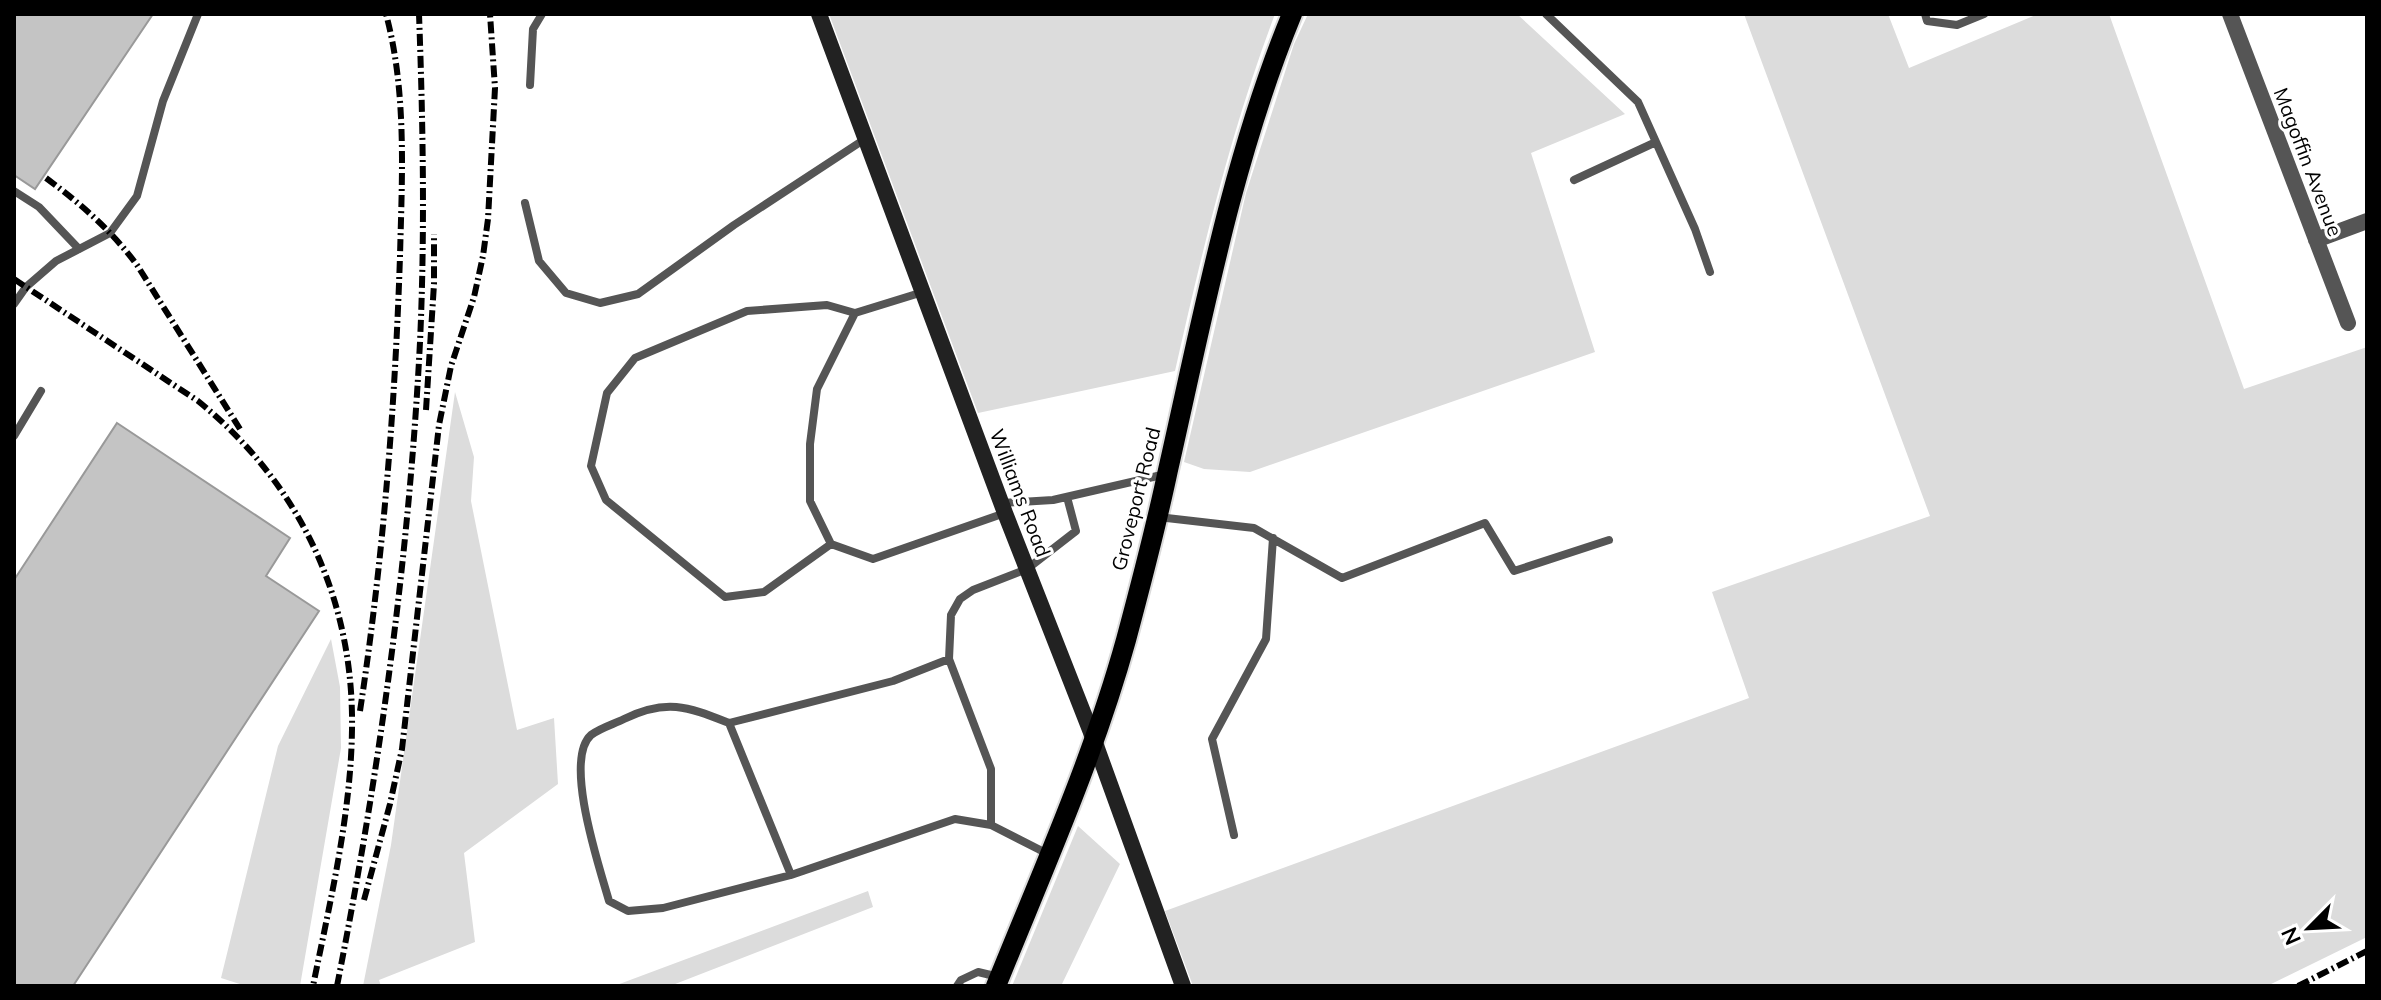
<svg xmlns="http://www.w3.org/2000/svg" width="2381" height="1000" font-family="Mulish,sans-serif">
<rect width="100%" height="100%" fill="#fff"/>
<path fill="#dcdcdc" d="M829,14H1275C1231,130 1202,251 1175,371L978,413Z
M1308,14H1517L1625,114L1531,153L1595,352L1250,472L1204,469L1184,462L1246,193L1294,44Z
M1744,14H1888L1909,68L2038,14H2109L2244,389L2367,347V937L2267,986H1193L1165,911L1749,698L1712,592L1930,516Z
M455,392L474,457L471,501L517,730L554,718L558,784L464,853L475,942L379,980L381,986H363L391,845Z
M331,639L340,687L341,748L300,986H246L221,978L278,746Z
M1078,826L1120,864L1061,986H1012Z
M868,891L873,907L670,986H614Z"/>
<path fill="#c4c4c4" stroke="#999" stroke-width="2" d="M14,14H153L35,189L14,175Z
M117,423L290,538L266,576L319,611L73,986H14V580Z"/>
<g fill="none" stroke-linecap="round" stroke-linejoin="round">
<defs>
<path id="primary" d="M996,986C1042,872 1093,759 1126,640C1141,584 1156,527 1168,470C1203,316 1232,160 1292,14"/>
</defs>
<use href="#primary" stroke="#dbdbdb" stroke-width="24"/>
<path stroke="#555" stroke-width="8" d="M1546,14L1638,102L1695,229L1710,272
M1925,14L1927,21L1957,25L1984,14
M530,85L533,29L542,14
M1574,180L1656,142
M14,191L39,207L79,249
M525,203L539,261L566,293L600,303L638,294L734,225L865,139
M923,292L855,313L817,389L810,444V501L831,544L873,559L1005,513
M14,304L26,287L56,261L110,233L137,196L163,101L198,14
M14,436L41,391
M1002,503L1053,500L1166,474
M1158,517L1254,528L1342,578L1485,523L1514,571L1609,540
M831,544L764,592L725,597L606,500L591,466L607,393L635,358L747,311L827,305L855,313
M949,659L893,681L729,723L791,875L955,819L991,825L1048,854
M729,723C688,707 667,698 624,719C614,724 600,728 591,735C563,760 600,869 609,901L628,911L663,908L791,875
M991,825V769L949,659L951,615L960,599L973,590L1027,569L1076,531L1067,497
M1234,835L1212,739L1266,639L1273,538
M957,986L961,980L978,972L999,977"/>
<path stroke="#555" stroke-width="16" d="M2230,14L2348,323
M2316,240L2367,221"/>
<path stroke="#222" stroke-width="16" d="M819,14L1005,513L1094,740L1183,986"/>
<use href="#primary" stroke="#000" stroke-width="20"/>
<path stroke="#000" stroke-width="6" stroke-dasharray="12 4 2 4" stroke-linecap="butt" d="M46,178C81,204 111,230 137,265L240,429
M14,279L198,401C299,483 354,598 352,729C351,815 330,902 313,986
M426,410L434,284V234
M360,711C383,560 395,408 400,256C402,176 407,92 386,14
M364,900L390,804L402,749L439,425L451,366L474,297L483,256L488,219L495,88L490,14
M337,986C379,774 409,558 420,342C425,233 423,123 419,14
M2298,986L2367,951"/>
</g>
<g text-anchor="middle" stroke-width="6" stroke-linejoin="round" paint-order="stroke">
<g font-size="20" fill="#000" stroke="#fff">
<text transform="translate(2308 162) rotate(69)" y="7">Magoffin Avenue</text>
<text transform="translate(1020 493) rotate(69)" y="7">Williams Road</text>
<text transform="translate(1136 499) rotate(-76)" y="7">Groveport Road</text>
</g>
</g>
<rect width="2381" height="1000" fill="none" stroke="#000000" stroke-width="32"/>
<g transform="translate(2309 928) rotate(246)" stroke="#ffffff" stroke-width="6" paint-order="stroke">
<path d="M0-6L14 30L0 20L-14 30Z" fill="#000000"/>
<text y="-12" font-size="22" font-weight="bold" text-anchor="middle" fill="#000000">N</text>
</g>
</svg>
